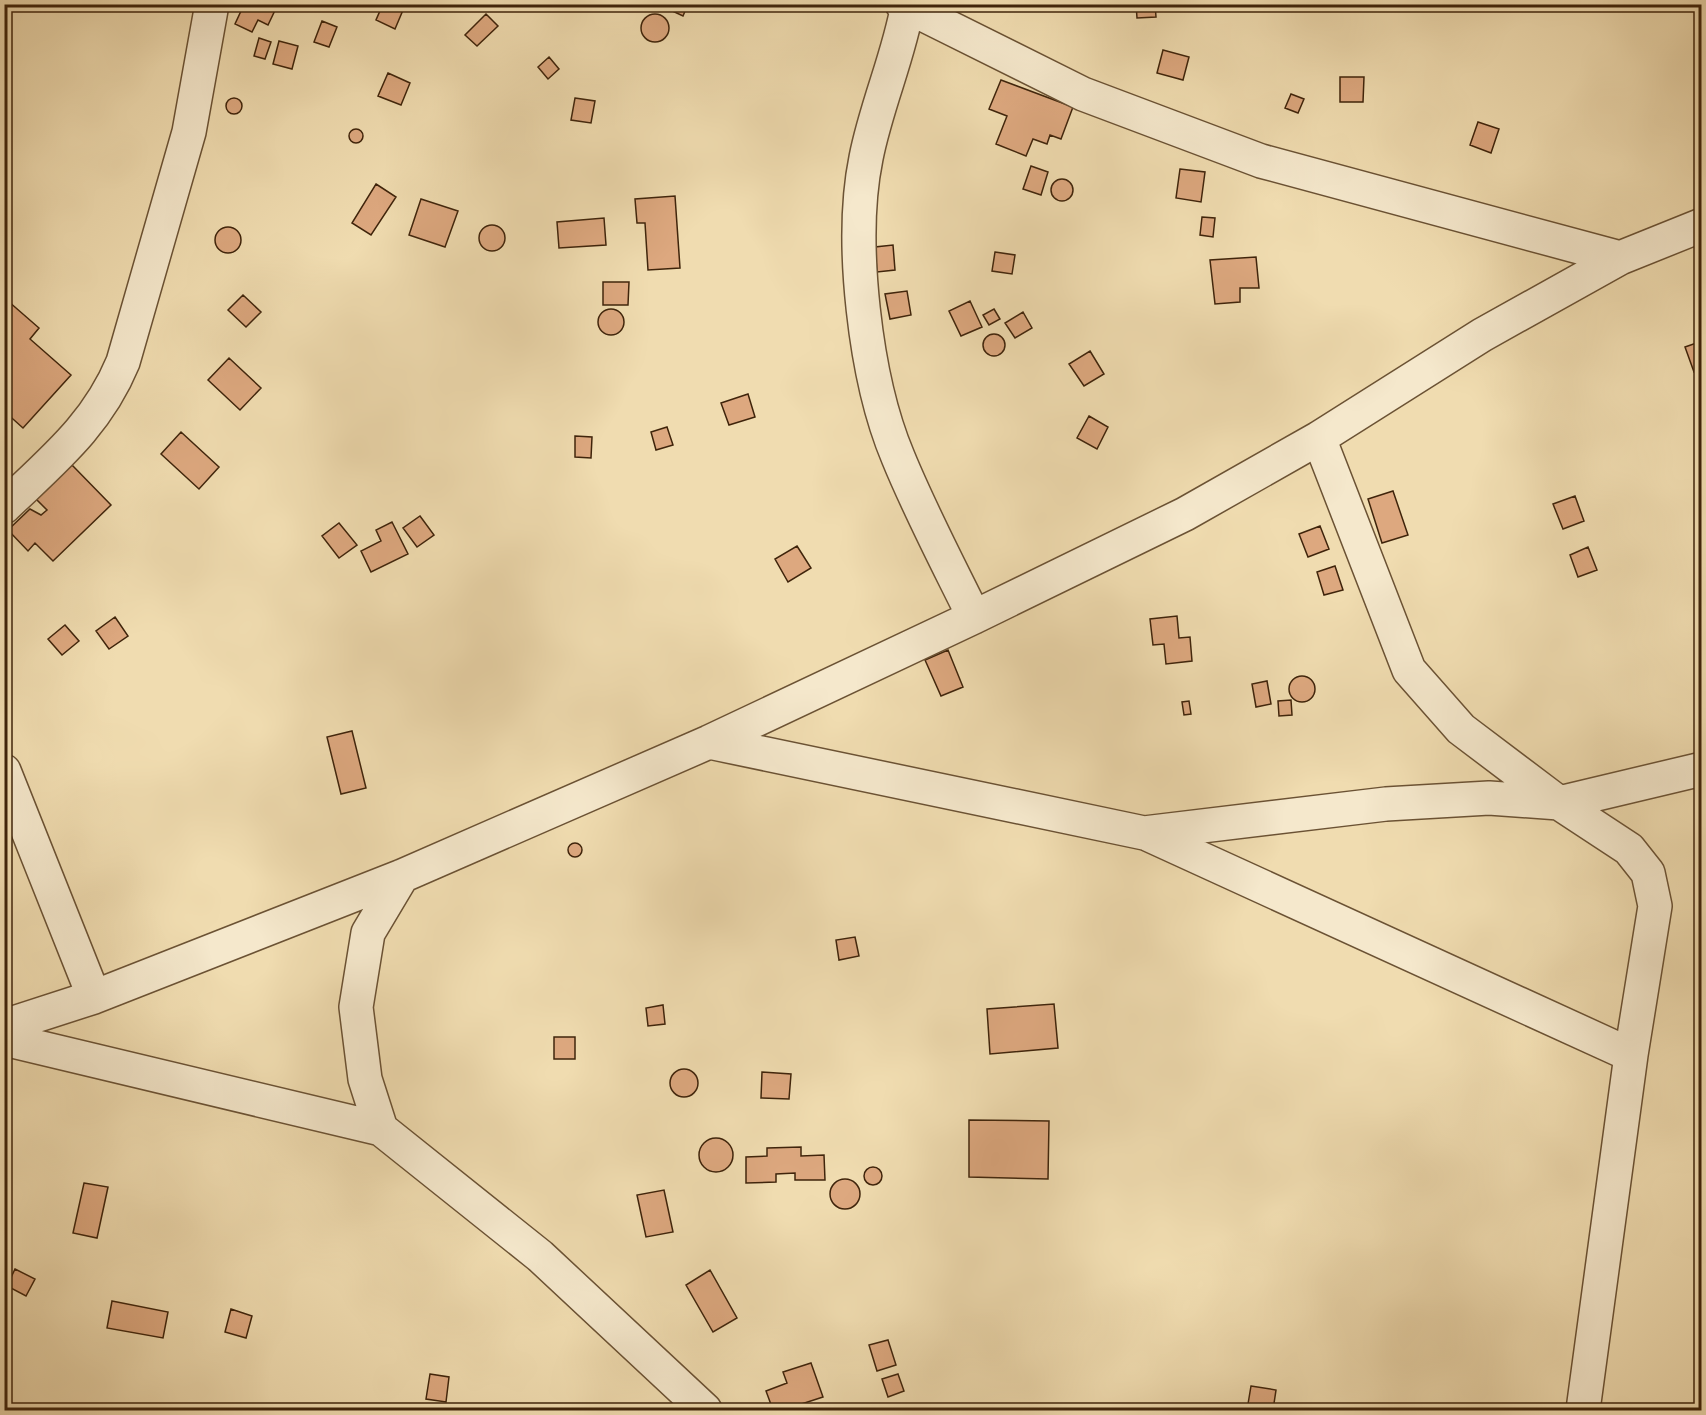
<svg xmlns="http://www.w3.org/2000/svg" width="1706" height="1415" font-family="'Sorts Mill Goudy',serif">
<rect width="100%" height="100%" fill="#f0dcb0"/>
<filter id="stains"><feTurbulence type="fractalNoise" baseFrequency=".00333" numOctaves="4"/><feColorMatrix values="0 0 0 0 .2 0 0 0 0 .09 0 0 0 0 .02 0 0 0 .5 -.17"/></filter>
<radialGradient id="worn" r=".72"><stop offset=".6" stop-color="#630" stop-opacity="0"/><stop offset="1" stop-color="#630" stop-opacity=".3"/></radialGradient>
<path fill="#dda87f" stroke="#3f240b" stroke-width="1.5" d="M231,4H278L268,25L258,20L252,32L235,24L241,11Z
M383,4H392L403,10L395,29L376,20Z
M665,4H688L683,16L664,7Z
M1136,4H1155L1156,17L1137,18Z
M486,14L498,26L477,46L465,35Z
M641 28a14 14 0 1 1 28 0a14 14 0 1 1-28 0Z
M322,21L337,27L329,47L314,42Z
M259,38L271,42L265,59L254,56Z
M279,41L298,46L292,69L273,64Z
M1163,50L1189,57L1183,80L1157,73Z
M549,57L559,69L548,79L538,67Z
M388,73L410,83L401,105L378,96Z
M1340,77H1364L1363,102H1340Z
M1001,80L1073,107L1061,139L1050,135L1047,144L1033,139L1026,156L996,144L1007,116L989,109Z
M1291,94L1304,99L1298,113L1285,108Z
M575,98L595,101L591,123L571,120Z
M226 106a8 8 0 1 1 16 0a8 8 0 1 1-16 0Z
M1478,122L1499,129L1491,153L1470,145Z
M349 136a7 7 0 1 1 14 0a7 7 0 1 1-14 0Z
M1031,166L1048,172L1041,195L1023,189Z
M1180,169L1205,172L1201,202L1176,198Z
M1051 190a11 11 0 1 1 22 0a11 11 0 1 1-22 0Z
M376,184L396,197L371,235L352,223Z
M675,196L680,268L648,270L645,223H637L635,199Z
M421,199L458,211L445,247L409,235Z
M1202,217L1215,218L1213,237L1200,235Z
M604,218L606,245L559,248L557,222Z
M479 238a13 13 0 1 1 26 0a13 13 0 1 1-26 0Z
M215 240a13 13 0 1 1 26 0a13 13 0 1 1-26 0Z
M893,245L895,270L877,272L875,247Z
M995,252L1015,255L1012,274L992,271Z
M1256,257L1259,288H1240V302L1215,304L1210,260Z
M603,282H629L628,305H603Z
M907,291L911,315L890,319L885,294Z
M243,295L261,312L246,327L228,310Z
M8,301L39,328L30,339L71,375L23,428L4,411V304Z
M970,301L982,327L961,336L949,311Z
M994,309L1000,319L989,325L983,315Z
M598 322a13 13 0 1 1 26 0a13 13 0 1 1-26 0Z
M1023,312L1032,328L1015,338L1005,323Z
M983 345a11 11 0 1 1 22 0a11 11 0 1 1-22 0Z
M1702,341V369L1694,372L1685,347Z
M1090,351L1104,374L1084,386L1069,364Z
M229,358L261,388L240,410L208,380Z
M748,394L755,417L729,425L721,403Z
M1089,416L1108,427L1097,449L1077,438Z
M667,427L673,445L656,450L651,432Z
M181,432L219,467L199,489L161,454Z
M575,436L592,437L591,458L575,457Z
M72,465L111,505L53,561L35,543L28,551L8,530L30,509L41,515L47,510L36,499Z
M1393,491L1408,535L1382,543L1368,499Z
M1575,496L1584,521L1563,529L1553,504Z
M420,516L434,535L417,547L403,528Z
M392,522L408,554L371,572L361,551L381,541L376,530Z
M339,523L357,545L339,558L322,536Z
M1320,526L1329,549L1308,557L1299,534Z
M797,546L811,568L788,582L775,559Z
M1588,547L1597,570L1578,577L1570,555Z
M1335,566L1343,590L1324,595L1317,572Z
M1177,616L1179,638L1190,637L1192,661L1166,664L1164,644L1153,645L1150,619Z
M115,617L128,636L109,649L96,631Z
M65,625L79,641L62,655L48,639Z
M948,650L963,687L941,696L925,660Z
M1289 689a13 13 0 1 1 26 0a13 13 0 1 1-26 0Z
M1267,681L1271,704L1256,707L1252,684Z
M1291,700L1292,715L1279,716L1278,701Z
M1189,701L1191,714L1184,715L1182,702Z
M352,731L366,788L341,794L327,737Z
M568 850a7 7 0 1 1 14 0a7 7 0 1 1-14 0Z
M855,937L859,956L839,960L836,940Z
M1054,1004L1058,1048L990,1054L987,1009Z
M663,1005L665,1024L648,1026L646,1008Z
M554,1037H575V1059H554Z
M670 1083a14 14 0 1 1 28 0a14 14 0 1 1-28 0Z
M762,1072L791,1074L789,1099L761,1098Z
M969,1120L1049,1121L1048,1179L969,1177Z
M699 1155a17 17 0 1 1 34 0a17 17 0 1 1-34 0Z
M801,1147V1156L824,1155L825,1180H795V1173L776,1174V1182L746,1183V1157L767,1156V1148Z
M864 1176a9 9 0 1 1 18 0a9 9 0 1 1-18 0Z
M830 1194a15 15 0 1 1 30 0a15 15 0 1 1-30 0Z
M84,1183L108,1187L97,1238L73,1233Z
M664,1190L673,1232L646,1237L637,1195Z
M15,1269L35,1279L26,1296L7,1286Z
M710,1270L737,1318L713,1332L686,1285Z
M112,1301L168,1312L163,1338L107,1328Z
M231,1309L252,1316L246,1338L225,1332Z
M888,1340L896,1365L877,1371L869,1345Z
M811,1363L823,1397L783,1410H773L766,1391L787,1383L783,1372Z
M430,1374L449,1377L446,1402L426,1399Z
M898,1374L904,1391L888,1397L882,1379Z
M1251,1386L1276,1390L1273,1410H1247Z"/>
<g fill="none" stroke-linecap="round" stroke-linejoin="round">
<defs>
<path id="minor" d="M902,4L1083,94L1261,161L1620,258
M908,4C899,56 876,106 866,158C849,241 865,379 898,457C920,511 948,564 974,617
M1319,438L1409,670L1461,729L1559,803L1629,849L1648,873L1655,906L1631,1055L1583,1410
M4,507C53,460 97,425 123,362L189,132L212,4
M709,742L1144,833L1386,804L1489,798L1559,803L1702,769
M4,771L94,997
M1145,833L1631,1055
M4,1026L94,997L402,876L709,742L974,617L1185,514L1319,438L1482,335L1620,258L1702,225
M4,1039L381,1129L540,1256L705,1410
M381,1129L365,1079L356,1007L368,933L402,876"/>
</defs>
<use href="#minor" stroke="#6b5234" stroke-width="36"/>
<use href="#minor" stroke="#f5e8cc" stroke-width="33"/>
</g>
<rect width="1706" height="1415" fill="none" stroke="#f0dcb0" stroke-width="24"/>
<rect x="6" y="6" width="1694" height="1403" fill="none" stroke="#3f240b" stroke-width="3"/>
<rect x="12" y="12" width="1682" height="1391" fill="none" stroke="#3f240b" stroke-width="1.5"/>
<rect width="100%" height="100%" filter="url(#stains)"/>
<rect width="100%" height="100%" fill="url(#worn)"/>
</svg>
